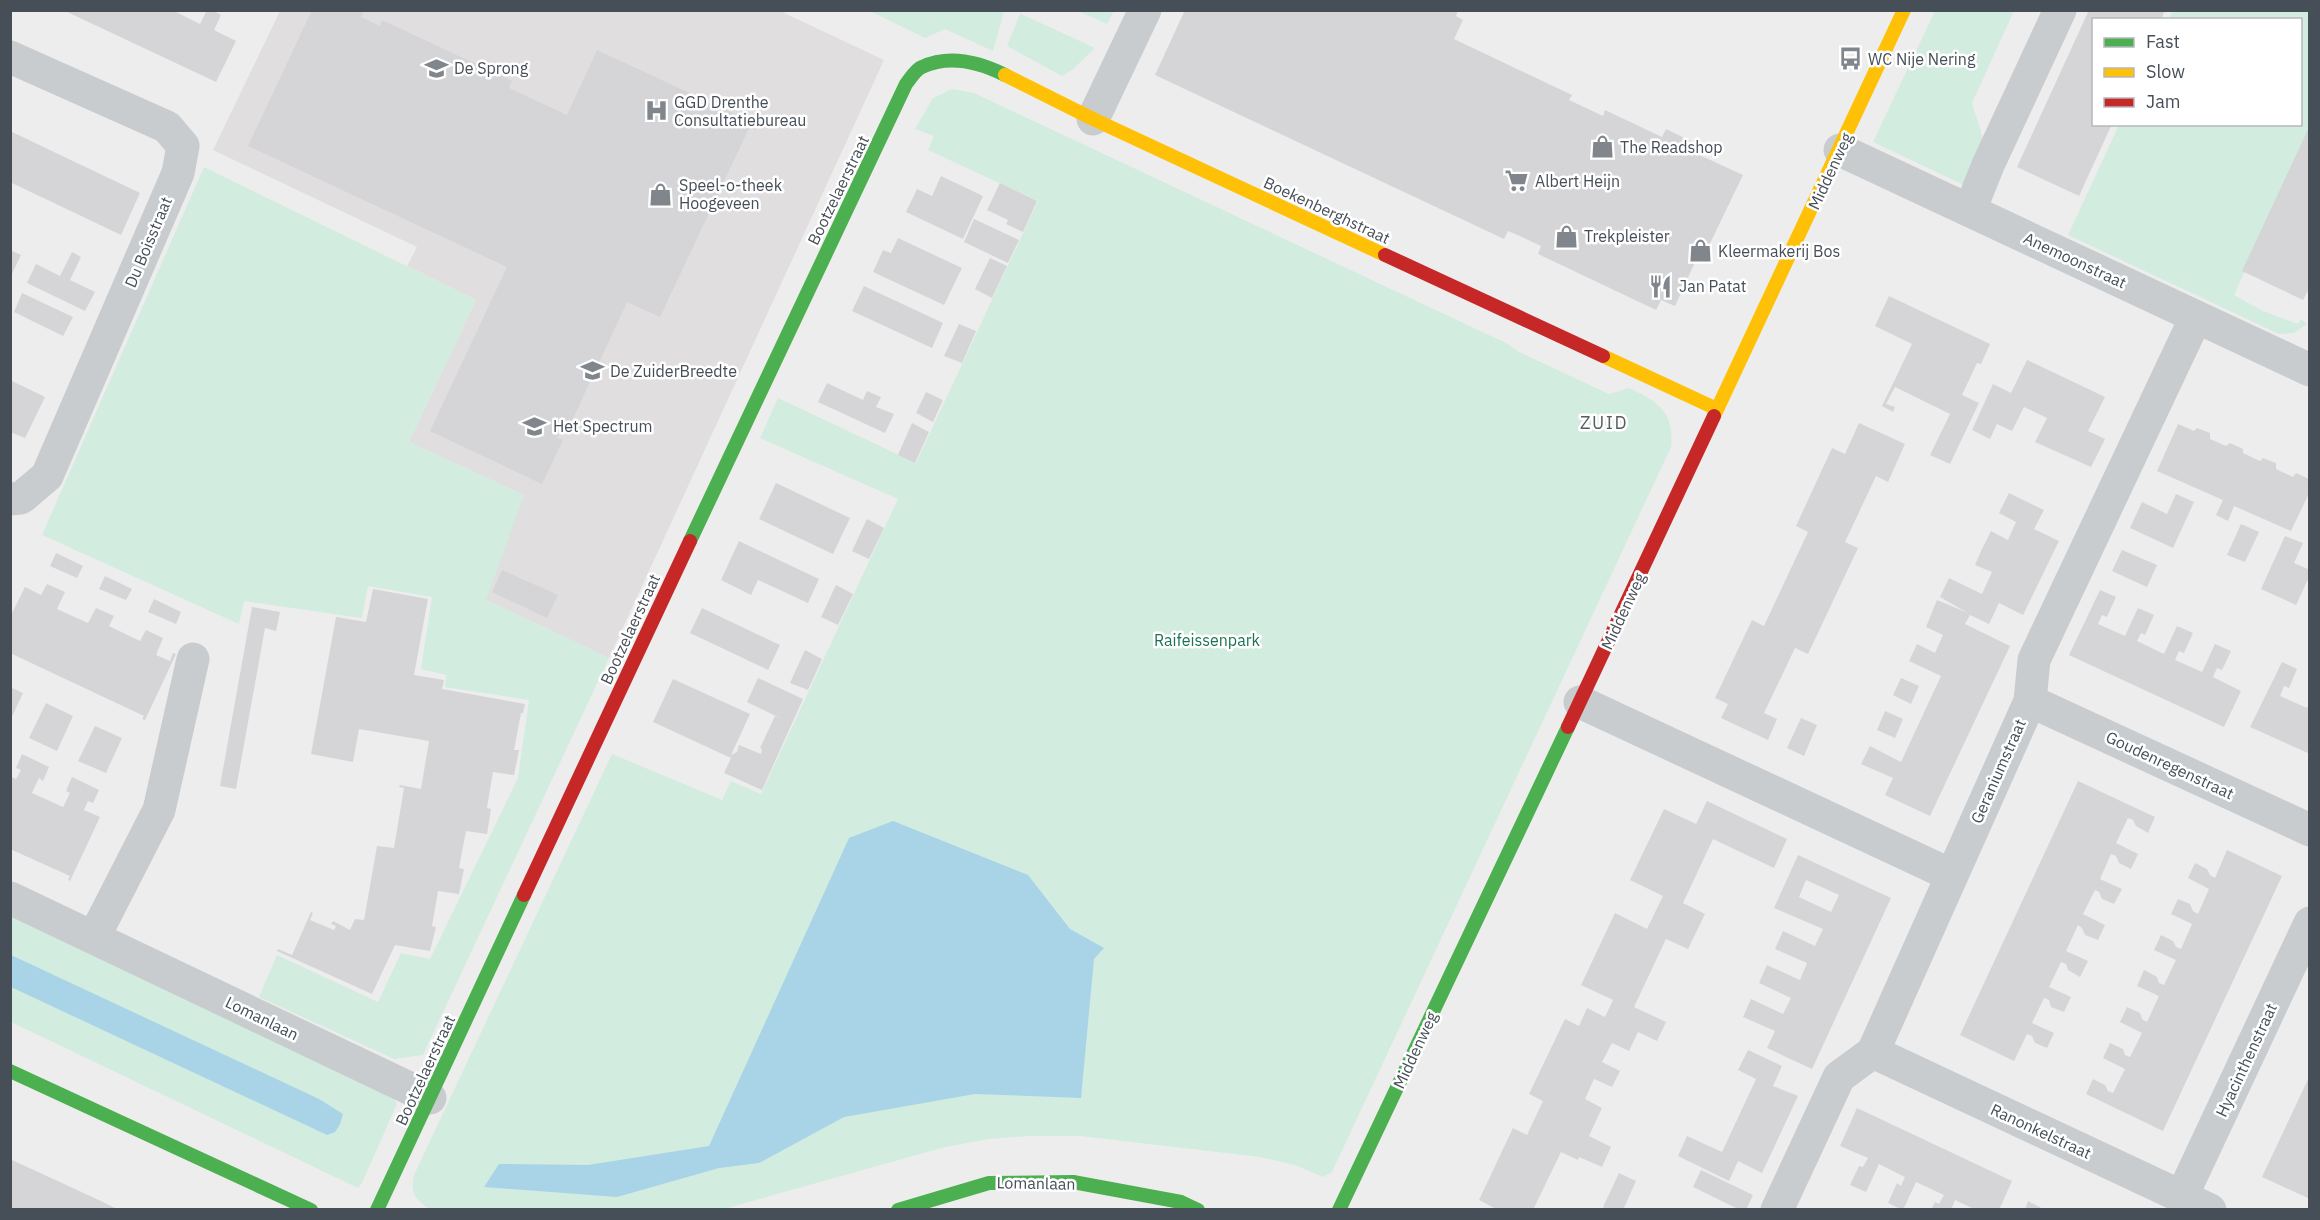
<svg xmlns="http://www.w3.org/2000/svg" width="2320" height="1220" font-family="'IBM Plex Sans',sans-serif">
<rect width="100%" height="100%" fill="#eeeded"/>
<path fill="#e0dede" d="M280,11H780L884,60L609,658L478,596L524,495L409,442L476,300L407,266L417,247L213,150Z"/>
<path fill="#d2ecdf" d="M870,11L1004,10V11L993,51L945,29L925,38Z
M1078,11L1114,10V11L1107,24Z
M1935,11H2014L1972,103L1985,145L1966,186L1873,142Z
M2173,11H2309V130L2234,295L2263,311L2298,324L2301,319L2307,324L2294,333L2279,334L2068,235L2119,125L2300,124V20L2168,19Z
M1020,14H1021L1095,48L1072,70L1062,76L1007,46Z
M952,89L974,93L1508,344L1519,352L1609,394L1629,388C1657,401 1675,412 1671,447L1332,1172L1323,1177L1295,1165L1260,1157L1080,1136H1029L989,1139L945,1147L724,1209H429C415,1200 410,1192 414,1175L612,754L722,800L731,781L761,794L898,499L760,438L778,398L916,463L1038,201L928,150L934,136L915,129L933,98Z
M204,167L476,300L409,442L524,495L486,600L609,658L423,1055L394,1059L259,997L277,955L378,1002L401,953L430,959L518,778L529,700L445,687L446,675L421,669L432,597L368,586L362,618L244,601L239,624L42,535Z
M10,911L386,1087L397,1104L362,1183L358,1188L11,1022Z"/>
<path fill="#a9d4e7" d="M893,821L1028,875L1070,929L1104,948L1094,959L1081,1098L975,1094L844,1117L759,1163L719,1168L617,1197L484,1187L499,1164L588,1165L709,1146L849,838Z
M11,955L319,1099L343,1114L340,1124L335,1132L327,1135L11,987Z"/>
<path fill="#d5d5d7" fill-rule="evenodd" d="M63,10H172L200,24L207,10H212L221,15L214,30L236,41L216,82Z
M312,10H362L364,11L361,17L380,26L382,20L512,81L509,88L567,115L597,50L752,122L660,317L627,302L571,423L566,420L557,438L563,440L542,484L430,431L507,267L248,146Z
M1185,10H1458L1456,16L1463,20L1454,39L1572,95L1569,100L1603,116L1605,110L1662,137L1666,129L1697,144L1693,152L1743,175L1702,260L1697,258L1675,306L1661,300L1656,310L1538,254L1541,246L1522,237L1508,231L1504,239L1155,75Z
M2089,10H2165L2161,20H2094V124H2112L2079,196L2017,167Z
M2310,125V287L2303,300L2242,271Z
M10,131L140,193L121,235L10,182Z
M941,176L983,196L963,239L906,212L917,189L932,196Z
M1000,183L1037,201L1023,232L1006,224L1008,220L987,210Z
M974,219L1019,240L1008,263L964,242Z
M898,238L962,268L944,305L873,272L883,250L891,253Z
M10,250L21,255L10,278Z
M72,252L81,257L70,280L95,292L85,311L27,283L36,264L60,276Z
M990,258L1007,266L992,298L975,289Z
M864,286L943,323L932,348L852,311Z
M22,293L73,317L63,336L14,312Z
M1889,296L1990,344L1981,364L1977,363L1962,395L1979,403L1950,464L1930,455L1950,414L1895,387L1886,404L1895,407L1893,412L1882,406L1912,344L1875,326Z
M959,324L976,331L962,363L944,356Z
M2027,360L2105,397L2088,431L2105,439L2091,467L2035,442L2047,418L2024,407L2012,431L1997,424L1990,439L1972,430L1993,384L2011,393Z
M10,380L45,397L25,438L10,432Z
M827,383L863,400L867,391L881,397L876,407L894,414L885,433L818,402Z
M926,392L943,400L933,422L916,413Z
M912,423L929,432L915,463L898,455Z
M1859,423L1905,444L1888,482L1876,476L1845,542L1858,548L1808,654L1795,648L1764,713L1777,719L1768,740L1721,718L1728,704L1715,698L1752,620L1764,626L1793,564L1808,532L1796,526L1832,448L1845,454Z
M2178,424L2194,431L2197,428L2210,433V439L2226,446L2230,443L2243,449V453L2260,461L2263,458L2276,463V469L2293,477L2296,473L2309,479L2310,491L2291,531L2234,506L2228,521L2216,515L2223,500L2157,471Z
M776,483L850,518L833,554L759,519Z
M2009,493L2044,510L2034,529L2059,541L2023,615L1999,603L1989,624L1970,615L1965,624L2010,646L1930,816L1885,795L1893,778L1861,764L1870,746L1901,762L1941,676L1909,661L1917,644L1935,653L1943,635L1926,627L1937,600L1968,613L1940,597L1949,578L1982,594L1992,572L1975,565L1982,549L1991,531L2008,540L2016,522L1999,513Z
M2176,494L2194,502L2173,548L2130,528L2142,502L2167,514Z
M867,519L884,528L869,559L852,551Z
M2241,524L2259,532L2245,562L2227,555Z
M2285,536L2303,543L2294,563L2310,570V575L2296,605L2261,589Z
M739,541L819,579L808,603L758,580L751,595L721,580Z
M2122,550L2157,565L2147,587L2112,571Z
M56,553L83,566L77,578L50,566Z
M502,570L558,595L547,618L492,592Z
M105,576L132,589L126,600L99,589Z
M47,584L65,592L57,609L88,623L96,608L114,616L109,626L140,641L146,630L163,638L156,655L170,661L173,653L176,654L145,720L142,719L144,716L10,653V617L25,587L41,595Z
M836,585L853,594L838,625L821,617Z
M373,589L428,599L414,675L444,680L442,689L525,704L523,713H521L514,750H519L514,775L493,772L487,808L491,809L487,834L466,831L459,868L464,869L459,894L438,891L432,926L436,927L430,951L395,945L372,994L277,951L278,949L292,955L311,912L313,913L310,920L334,930L336,926L331,924L333,921L350,930L355,919L364,920L377,846L394,848L404,788L399,787L400,785L421,789L429,741L359,729L353,762L311,754L336,617L366,622Z
M2100,590L2116,597L2107,617L2102,615L2098,624L2125,636L2138,608L2154,615L2145,635L2141,633L2137,641L2164,654L2177,626L2193,633L2184,653L2179,651L2175,660L2202,672L2215,644L2231,651L2222,670L2217,668L2213,677L2241,691L2224,727L2069,655Z
M154,599L181,612L176,624L148,612Z
M252,607L280,612L276,631L265,628L236,789L220,786Z
M702,608L780,645L768,670L690,633Z
M805,650L822,659L808,690L790,683Z
M2282,662L2297,669L2289,688L2284,686L2280,696L2307,708L2310,703V754L2250,727Z
M758,678L803,699L762,790L724,773L731,758L653,722L673,679L750,714L731,755L737,752L739,745L761,754L762,749L760,748L775,716L782,719L747,702Z
M1901,678L1919,686L1911,704L1893,695Z
M10,687L23,693L10,721Z
M46,703L73,716L57,751L29,738Z
M1885,711L1903,719L1895,738L1877,730Z
M1801,718L1817,725L1804,756L1787,748Z
M95,726L122,738L106,773L78,761Z
M22,754L49,767L43,781L39,778L32,793L63,807L70,793L66,791L72,777L99,790L93,803L88,801L84,810L100,817L70,881L68,880L70,876L10,849V776L16,779L21,770L16,768Z
M2078,781L2155,817L2148,833L2136,826L2133,820L2128,818L2116,843L2138,854L2131,869L2119,863L2116,856L2111,854L2100,879L2122,889L2114,904L2102,899L2099,892L2095,890L2083,914L2105,925L2098,940L2085,935L2082,928L2078,925L2066,951L2088,961L2080,977L2068,970L2066,964L2061,962L2049,987L2071,997L2064,1012L2051,1007L2049,1000L2044,998L2032,1023L2054,1033L2047,1048L2035,1043L2032,1036L2027,1034L2014,1061L1960,1035Z
M1707,801L1787,839L1774,868L1713,839L1683,903L1705,914L1688,949L1666,939L1634,1007L1666,1022L1657,1041L1638,1032L1629,1051L1612,1043L1602,1062L1620,1071L1612,1087L1594,1079L1585,1099L1602,1108L1589,1136L1611,1147L1602,1167L1579,1157L1578,1160L1561,1152L1533,1210H1498L1479,1200L1513,1128L1527,1135L1543,1101L1529,1094L1565,1019L1579,1026L1587,1008L1605,1017L1613,1000L1581,985L1615,913L1647,929L1663,896L1630,880L1664,809L1696,824Z
M2227,850L2282,876L2163,1131L2086,1094L2093,1079L2105,1085L2108,1091L2113,1093L2125,1069L2103,1058L2110,1043L2123,1049L2125,1055L2130,1057L2142,1033L2120,1022L2127,1007L2140,1013L2142,1019L2147,1022L2159,996L2137,986L2144,970L2157,977L2159,983L2164,985L2176,960L2154,950L2161,935L2173,941L2176,947L2181,949L2192,924L2171,914L2178,899L2190,904L2193,911L2198,914L2209,889L2188,878L2195,863L2207,869L2210,875L2215,878Z
M1798,855L1891,898L1812,1069L1767,1048L1775,1031L1743,1017L1751,999L1783,1014L1791,998L1759,983L1767,965L1800,980L1807,963L1775,949L1783,931L1815,946L1823,929L1774,908ZM1806,880L1839,895L1831,912L1799,897Z
M1748,1050L1782,1066L1773,1086L1798,1096L1762,1173L1738,1161L1729,1181L1678,1156L1687,1136L1722,1152L1756,1079L1738,1070Z
M2310,1075V1199L2262,1177Z
M1857,1108L2012,1181L1999,1210H1976L1955,1200L1951,1210H1931L1935,1202L1939,1204L1944,1195L1916,1182L1903,1210L1888,1203L1897,1183L1901,1186L1905,1177L1879,1164L1866,1192L1850,1185L1859,1166L1863,1167L1868,1158L1840,1146Z
M10,1159L103,1202L119,1210H10Z
M1701,1170L1753,1195L1746,1210H1740L1693,1187Z
M1619,1173L1636,1181L1623,1210H1608L1603,1207Z
M2028,1201L2045,1210H2025Z"/>
<g fill="none" stroke-linecap="round" stroke-linejoin="round">
<path stroke="#c9ccce" stroke-width="33" d="M10,57L167,127L183,146L178,173L47,476L21,498L10,499
M1093,119L1145,10
M1840,150L2310,370
M1970,210L1988,165L2060,10
M2030,701L2310,830
M1580,702L1951,875
M10,898L430,1098
M94,937L159,810L193,659
M1873,1052L2210,1210
M2182,1196L2310,923
M1777,1210L1839,1077L1873,1052L2030,701L2034,660L2196,317"/>
<path stroke="#4caf50" stroke-width="14" d="M690,541L906,84C910,79 916,69 922,67C950,54 979,62 1005,75
M10,1071L311,1210
M377,1210L524,895
M898,1210L989,1183L1073,1182L1181,1202L1198,1210
M1339,1210L1568,727"/>
<path stroke="#ffc107" stroke-width="14" d="M1005,75L1093,119L1385,255
M1603,356L1717,409
M1714,416L1904,10"/>
<path stroke="#c62828" stroke-width="14" d="M1385,255L1603,356
M1568,727L1714,416
M524,895L690,541"/>
</g>
<defs>
<symbol id="bus-bare" viewBox="-9 -9 18 18"><path d="M-5-6H5V4H4V6H2V4H-2V6H-4V4H-5ZM-3.5-4V0h7V-4ZM-3.5 1.2v1.5H-2V1.2ZM2 1.2v1.5H3.5V1.2Z" fill="#81868c" stroke="#fff" stroke-width="2.5" paint-order="stroke"/></symbol>
<symbol id="school-bare" viewBox="-9 -9 18 18"><path d="M0-5L7-2L0 1L-7-2ZM-4 1L0 2.5L4 1V4Q0 6-4 4Z" fill="#81868c" stroke="#fff" stroke-width="2.5" paint-order="stroke"/></symbol>
<symbol id="hospital-bare" viewBox="-9 -9 18 18"><path d="M-5-5h3v3.5h4V-5h3V5h-3V1.5h-4V5h-3Z" fill="#81868c" stroke="#fff" stroke-width="2.5" paint-order="stroke"/></symbol>
<symbol id="shop-bare" viewBox="-9 -9 18 18"><path d="M-5-2.5h2.3a2.7 3.5 0 0 1 5.4 0H5L5.5 6h-11ZM-1.5-2.5h3a1.5 2.3 0 0 0-3 0Z" fill="#81868c" stroke="#fff" stroke-width="2.5" paint-order="stroke"/></symbol>
<symbol id="supermarket-bare" viewBox="-9 -9 18 18"><path d="M-6-5.5h2.5l.6 2H6L4.5 2H-2.5L-4.4-4H-6ZM-1.5 3.2a1.3 1.3 0 1 0 .1 0ZM3 3.2a1.3 1.3 0 1 0 .1 0Z" fill="#81868c" stroke="#fff" stroke-width="2.5" paint-order="stroke"/></symbol>
<symbol id="restaurant-bare" viewBox="-9 -9 18 18"><path d="M-5-6h1v4h1v-4h1v4h1v-4h1v5L-1.5 .5V6h-2V.5L-5-1ZM5-6V6H3V1.5H1.5Q1.5-4 5-6Z" fill="#81868c" stroke="#fff" stroke-width="2.5" paint-order="stroke"/></symbol>
</defs>
<g fill-rule="evenodd">
<use href="#bus-bare" x="1834" y="42" width="33" height="33"/>
<use href="#school-bare" x="420" y="52" width="33" height="33"/>
<use href="#hospital-bare" x="640" y="94" width="33" height="33"/>
<use href="#shop-bare" x="1586" y="130" width="33" height="33"/>
<use href="#supermarket-bare" x="1500" y="164" width="33" height="33"/>
<use href="#shop-bare" x="644" y="178" width="33" height="33"/>
<use href="#shop-bare" x="1550" y="220" width="33" height="33"/>
<use href="#shop-bare" x="1684" y="234" width="33" height="33"/>
<use href="#restaurant-bare" x="1644" y="270" width="33" height="33"/>
<use href="#school-bare" x="576" y="354" width="33" height="33"/>
<use href="#school-bare" x="518" y="410" width="33" height="33"/>
</g>
<g text-anchor="middle" stroke-width="5" stroke-linejoin="round" paint-order="stroke">
<g font-size="16" fill="#464e58" stroke="#fff" text-anchor="start">
<text x="1868" y="65">WC Nije Nering</text>
<text x="454" y="74">De Sprong</text>
<text x="674" y="108">GGD Drenthe<tspan x="674" dy="18">Consultatiebureau</tspan></text>
<text x="1620" y="153">The Readshop</text>
<text x="1535" y="187">Albert Heijn</text>
<text x="679" y="191">Speel-o-theek<tspan x="679" dy="18">Hoogeveen</tspan></text>
<text x="1584" y="242">Trekpleister</text>
<text x="1718" y="257">Kleermakerij Bos</text>
<text x="1679" y="292">Jan Patat</text>
<text x="610" y="377">De ZuiderBreedte</text>
<text x="553" y="432">Het Spectrum</text>
</g>
<g font-size="16" fill="#464e58" stroke="#fff">
<text transform="translate(1830 171) rotate(-65)" y="6">Middenweg</text>
<text transform="translate(838 190) rotate(-64)" y="6">Bootzelaerstraat</text>
<text transform="translate(1327 210) rotate(25)" y="6">Boekenberghstraat</text>
<text transform="translate(148 242) rotate(-67)" y="6">Du Boisstraat</text>
<text transform="translate(2075 260) rotate(25)" y="6">Anemoonstraat</text>
<text transform="translate(1623 611) rotate(-65)" y="6">Middenweg</text>
<text transform="translate(630 629) rotate(-65)" y="6">Bootzelaerstraat</text>
<text transform="translate(2170 765) rotate(25)" y="6">Goudenregenstraat</text>
<text transform="translate(1998 771) rotate(-66)" y="6">Geraniumstraat</text>
<text transform="translate(262 1018) rotate(26)" y="6">Lomanlaan</text>
<text transform="translate(1415 1050) rotate(-65)" y="6">Middenweg</text>
<text transform="translate(2246 1060) rotate(-65)" y="6">Hyacinthenstraat</text>
<text transform="translate(425 1070) rotate(-65)" y="6">Bootzelaerstraat</text>
<text transform="translate(2041 1131) rotate(25)" y="6">Ranonkelstraat</text>
<text transform="translate(1036 1183) rotate(1)" y="6">Lomanlaan</text>
</g>
<g font-size="16" fill="#1d7351" stroke="#fff">
<text x="1207" y="646">Raifeissenpark</text>
</g>
<g font-size="18" letter-spacing="1.5" fill="#595c61" stroke="#fff">
<text x="1604" y="429">ZUID</text>
</g>
</g>
<rect width="2320" height="1220" fill="none" stroke="#464e58" stroke-width="24"/>
<rect x="2092" y="18" width="210" height="108" fill="#ffffff" stroke="#b5b8bc" stroke-width="1.5"/>
<rect x="2104" y="38" width="30" height="9" fill="#4caf50" stroke="#b5b8bc" stroke-width="1.5"/>
<text x="2146" y="48" font-size="18" fill="#464e58">Fast</text>
<rect x="2104" y="68" width="30" height="9" fill="#ffc107" stroke="#b5b8bc" stroke-width="1.5"/>
<text x="2146" y="78" font-size="18" fill="#464e58">Slow</text>
<rect x="2104" y="98" width="30" height="9" fill="#c62828" stroke="#b5b8bc" stroke-width="1.5"/>
<text x="2146" y="108" font-size="18" fill="#464e58">Jam</text>
</svg>
